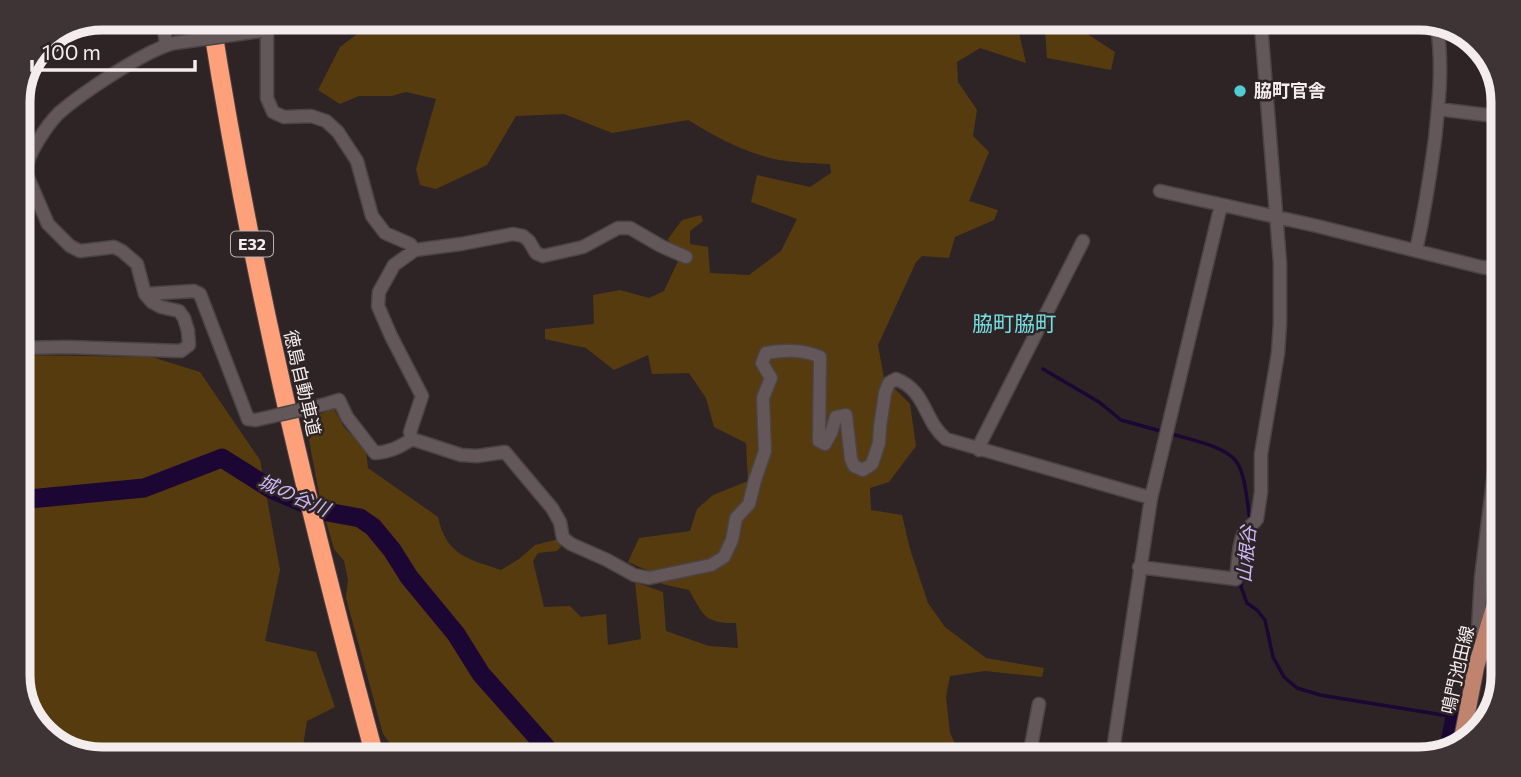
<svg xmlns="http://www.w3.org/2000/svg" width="1521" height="777" font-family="Commissioner,'Noto Sans JP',sans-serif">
<rect width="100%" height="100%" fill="#2e2425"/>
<path fill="#563b0e" d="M612,21L766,22L767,26L797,28L831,22L1072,24L1115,52L1111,70L1047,58L1045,30L1025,26L1019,33L1026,63L980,48L957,62L958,82L977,110L973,136L989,152L969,201L998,210L994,220L955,237L949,258L922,256L916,262L878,345L884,378L910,404L916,446L889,482L870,488L871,510L902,515L910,549L928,603L945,627L986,658L1044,668L1042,677L985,671L950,676L946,697L950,733L961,756L397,753L383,734L346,598L348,580L344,561L334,549L321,504L305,419L334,409L344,427L366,450L368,468L438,517C446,555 468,559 501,570L519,559L535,545L559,539L562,545L557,551L538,553L533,561L544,607L570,606L581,617L606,614L608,645L641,639L635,582L663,592L666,631L709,646L738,648L736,623C704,624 703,614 689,590L662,584L649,571L628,562L639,538L690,531L697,509L713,495L748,481L746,443L714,427L706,398L689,373L652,374L648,355L614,370L586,348L545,339V329L594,324L593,295L620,290L649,298L664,291L678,261L668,239L682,220L701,215L703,221L690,231V244L708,247L710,273L749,275L781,251L797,219L751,202L757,175L810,187L831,173L830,164C811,163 792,163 774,159C741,151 716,137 688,120L612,133L564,114L516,116L487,165L436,189L420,185L416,169L436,99L406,92L392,96H359L340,104L318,90L340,47L369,25L480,32L559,30Z
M18,355L152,357L200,372L260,460L280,570L265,641L316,652L335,707L307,721L302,752L64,751L32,722L18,681Z"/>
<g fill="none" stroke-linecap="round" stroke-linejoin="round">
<path stroke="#1c0634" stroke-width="3.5" d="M1043,369L1099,402L1121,420L1164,432
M1171,434C1189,439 1224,446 1236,461C1246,475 1247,504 1250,520
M1243,568L1252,531
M1242,579L1241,587L1247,603L1257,610L1265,620L1273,657L1284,677L1297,688L1320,695L1455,717"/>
<path stroke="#1c0634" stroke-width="19" d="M18,502L29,499L144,488L222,458L271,489L322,511L360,518L373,527L392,550L409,577L456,634L481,674L552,754
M1448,752L1455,717L1487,721"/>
<defs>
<path id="minor" d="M163,18L166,45
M266,19L267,29V98L273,112L284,117L311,116L326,121L338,132L357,161L372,216L385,233L410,244L415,250
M1438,109L1503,117
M1160,191L1317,226L1481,267L1501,270
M1416,251C1424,214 1430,177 1435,139C1439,101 1443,65 1437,26
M145,294L194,291L200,294L248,419L256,420
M18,348L67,347L181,351L189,345L188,331L184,318L179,311L161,307L152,302L145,294L137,264L122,251L114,247L80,251L70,246L48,224L26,173C25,157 47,125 59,113C82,93 147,49 175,43
M326,404L339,400L347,417L375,453C390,452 400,447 412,439L461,455L477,456L505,452L552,508L560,522L563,538L571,544L607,560L634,575L649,578L711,565L724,557L732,540L736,518L749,504L755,480L765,451L763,398L771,378L762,363L766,353C785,350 802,349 820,357L819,441L825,444L831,433L836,417L846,415L851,459L854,466L863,470L872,464L879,443L880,427L885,393L889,383L896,379C927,391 923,420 946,439L1151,498
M412,439L410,432L422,396L391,336L378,306L379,292L394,265L415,250L461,244L513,234L523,236L529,241L536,253L543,256L583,247L618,228H630L661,246L686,257
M979,450L981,442L1083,241
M1139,567L1236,579C1238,567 1238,542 1245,531C1248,527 1254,524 1257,519L1261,492V454L1278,353L1280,323V263L1261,25
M1486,631L1478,630L1481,578L1499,432
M1029,757L1039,704
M1112,757L1151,498L1221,205"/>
<path id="major" d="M1460,749L1476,667L1496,601"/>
<path id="highway" d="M211,18C250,267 308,510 374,753"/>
</defs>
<use href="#minor" stroke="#4b4344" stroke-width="15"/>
<use href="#major" stroke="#4b4344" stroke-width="18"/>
<use href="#highway" stroke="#4b4344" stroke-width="20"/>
<use href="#minor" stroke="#635759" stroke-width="12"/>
<use href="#major" stroke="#c0836d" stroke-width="16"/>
<use href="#highway" stroke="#fea07a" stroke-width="18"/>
<defs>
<path id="minor-bridge" d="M175,43L261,31
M256,420L326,404"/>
</defs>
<use href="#minor-bridge" stroke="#4b4344" stroke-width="15" stroke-linecap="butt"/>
<use href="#minor-bridge" stroke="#635759" stroke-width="12"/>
</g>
<circle fill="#51ccd1" stroke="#2e2425" stroke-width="2.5" cx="1240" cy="91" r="7"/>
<g text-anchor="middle" stroke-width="5" stroke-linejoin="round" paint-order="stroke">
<rect fill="#2e2425" stroke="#b9b1b2" stroke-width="2" x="231" y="231.5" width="42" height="25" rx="5"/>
<g font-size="16" font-weight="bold" fill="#f4edee">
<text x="252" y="250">E32</text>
</g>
<g font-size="18" font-weight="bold" fill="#f4edee" stroke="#2e2425" text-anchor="start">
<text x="1254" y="97">脇町官舎</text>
</g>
<g font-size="18" fill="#f4edee" stroke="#2e2425">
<text transform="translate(302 383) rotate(77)" y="6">徳島自動車道</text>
<text transform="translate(1458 670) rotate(-77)" y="6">鳴門池田線</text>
</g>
<g font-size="19" font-style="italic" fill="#ceb8f8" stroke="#2e2425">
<text transform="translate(294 495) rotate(24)" y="7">城の谷川</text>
<text transform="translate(1246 554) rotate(-85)" y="7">山根谷</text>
</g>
<g font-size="21" fill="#74e0e4" stroke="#2e2425">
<text x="1014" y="331">脇町脇町</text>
</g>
</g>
<path d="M0 0H1521V777H0ZM102 30H1419A72 72 0 0 1 1491 102V675A72 72 0 0 1 1419 747H102A72 72 0 0 1 30 675V102A72 72 0 0 1 102 30Z" fill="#3e3435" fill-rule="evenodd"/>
<path fill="none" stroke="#f4edee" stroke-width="9" d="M102 30H1419A72 72 0 0 1 1491 102V675A72 72 0 0 1 1419 747H102A72 72 0 0 1 30 675V102A72 72 0 0 1 102 30Z"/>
<path d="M32 60v10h163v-10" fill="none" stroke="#f4edee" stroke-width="3.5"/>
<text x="42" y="60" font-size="21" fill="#f4edee" stroke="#2e2425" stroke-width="5" paint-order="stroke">100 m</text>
</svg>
